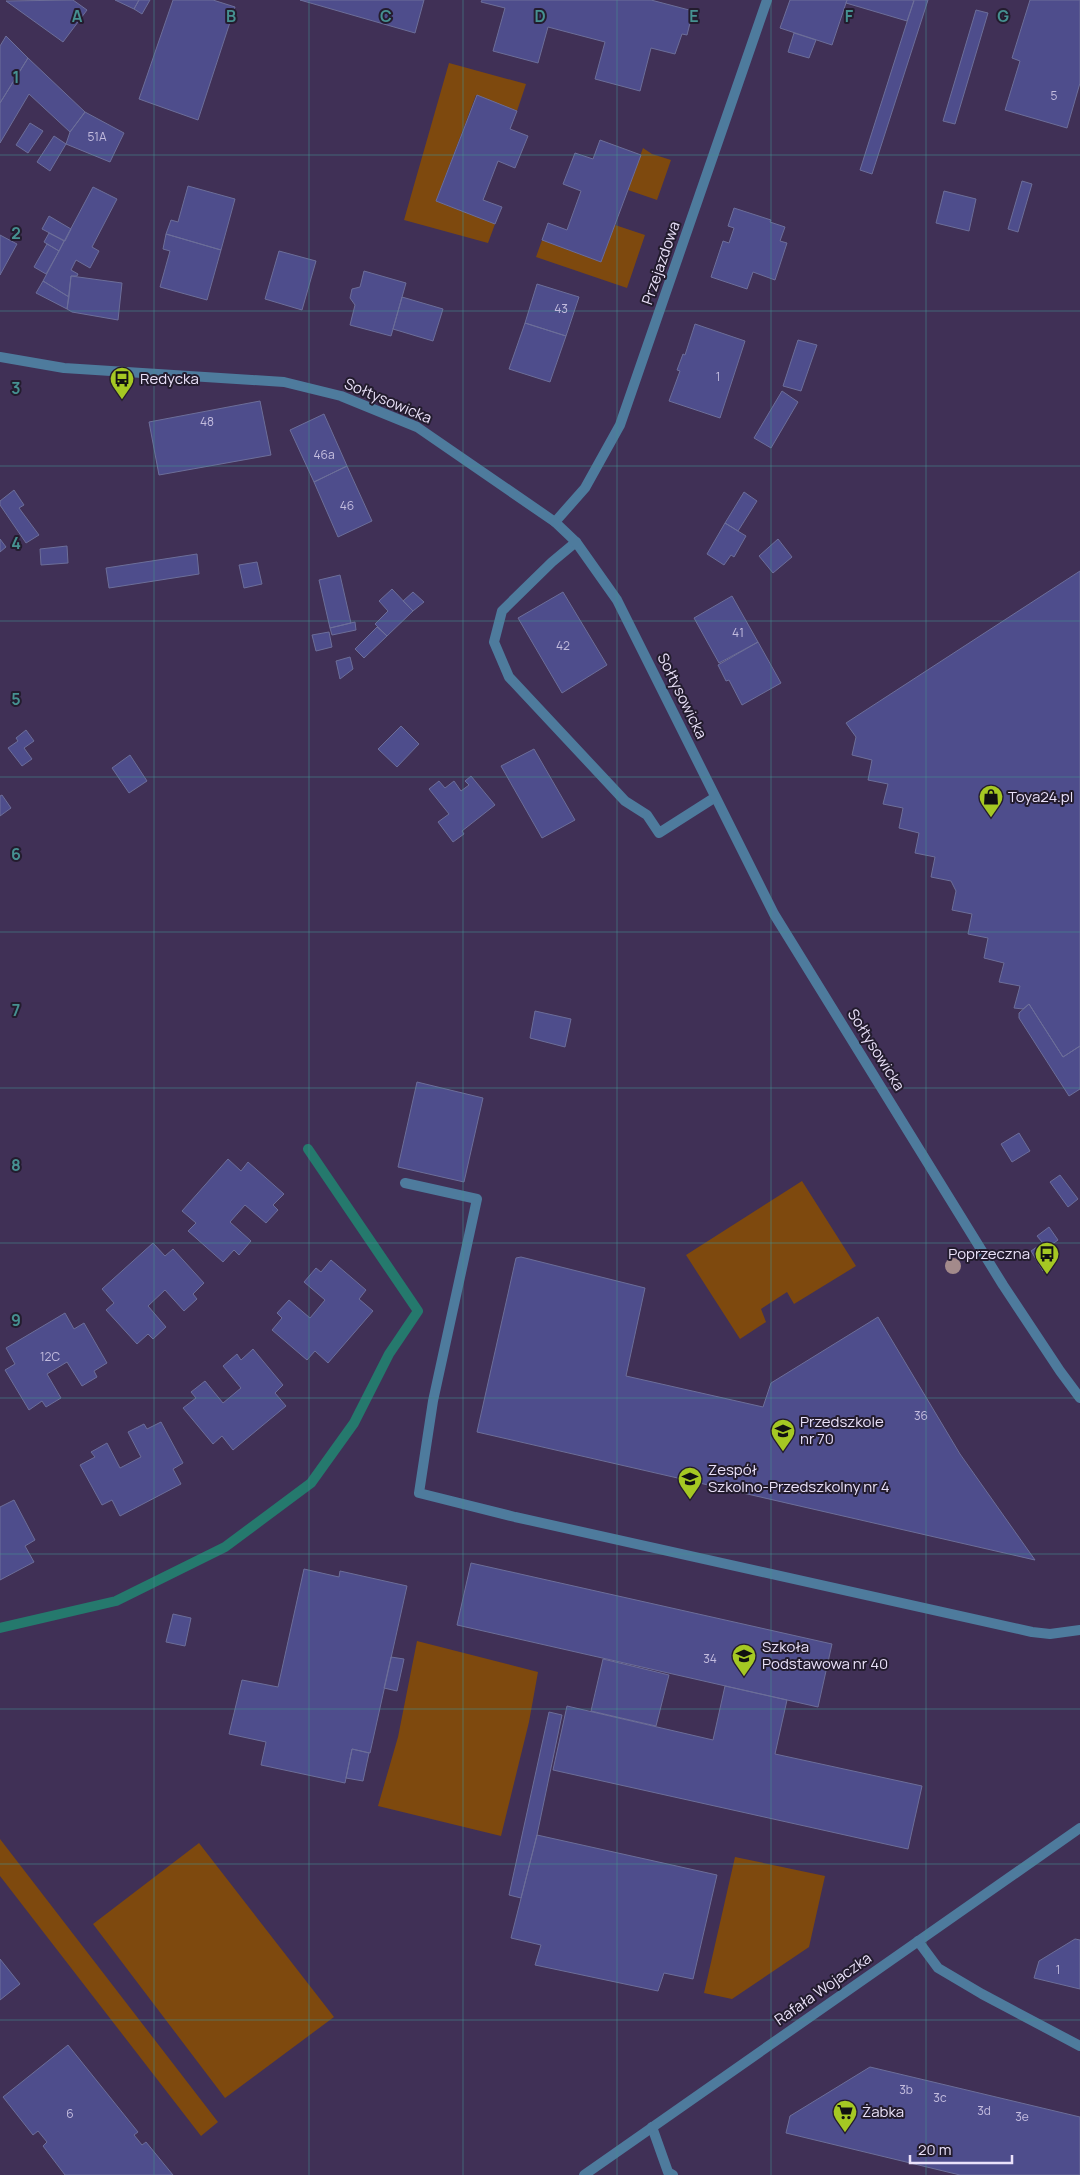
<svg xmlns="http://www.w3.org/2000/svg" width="1080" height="2175" font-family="Manrope,sans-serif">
<rect width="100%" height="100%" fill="#403056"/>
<path fill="#7e490e" d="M449,63L526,84L517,111L476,95L436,201L495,224L488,243L404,220Z
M643,148L652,154L671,160L657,200L628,190Z
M615,225L645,235L627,288L536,257L542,240L601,262Z
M802,1181L856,1266L794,1304L787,1292L761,1309L766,1322L740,1339L686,1255Z
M417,1641L538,1672L529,1722L501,1836L378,1806L398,1737Z
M0,1839L218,2122L201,2136L0,1876Z
M199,1843L334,2017L225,2098L93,1924Z
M735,1857L825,1876L809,1947L732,1999L704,1993Z"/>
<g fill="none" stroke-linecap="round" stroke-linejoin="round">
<path stroke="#25796d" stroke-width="10" d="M0,1628L116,1601L225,1547L311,1483L354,1423L389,1354L418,1311L308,1149"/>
</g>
<path fill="#4e4d8c" stroke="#6c6e99" d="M73,0L87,10L63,42L6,1Z
M115,0H139L134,9Z
M139,0H150L142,14L134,9Z
M173,0H213L235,7L198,120L139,99Z
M300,0H424L415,33Z
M482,0H651L693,11L687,35L682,34L675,54L651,48L640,91L595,79L605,42L548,27L538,63L493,51L505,8L481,2Z
M790,0H847L832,45L780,28Z
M847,0H912L914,1L907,21L846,3Z
M928,0L872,174L860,170L914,0Z
M1030,0H1080V83L1067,128L1005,110L1020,61L1012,58Z
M976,10L988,13L955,124L943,121Z
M794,33L816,40L809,58L788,52Z
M6,36L28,58L0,103V46Z
M28,58L85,112L70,132L29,94L0,143V103Z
M477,95L517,111L510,129L528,136L515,168L498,161L483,200L502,207L495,224L436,201Z
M85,112L124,133L110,162L66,144L70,132Z
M30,123L43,131L28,153L16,145Z
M54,136L66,144L50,171L37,162Z
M600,140L641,155L601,262L542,240L548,223L567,230L581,191L563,184L575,153L593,159Z
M1022,181L1032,184L1018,232L1008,229Z
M188,186L235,199L221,250L166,234L171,220L178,222Z
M93,187L117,199L92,247L99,251L90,268L76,260L71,270L78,274L77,276H71L69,297L43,281Z
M944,191L976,199L969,231L936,223Z
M734,208L771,220L770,222L785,227L780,241L787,243L775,280L753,272L747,289L711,277L723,241L729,243L734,228L728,226Z
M49,216L71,229L65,241L42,229Z
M49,233L64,241L59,251L44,242Z
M166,234L221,250L207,300L160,287L170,251L163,249Z
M0,235L17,244L0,275Z
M47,244L59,251L46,274L34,267Z
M279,251L316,261L302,310L265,299Z
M364,271L406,283L391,336L350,325L355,305L350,298L352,289L360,287Z
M71,276L122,283L118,320L72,312L67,309Z
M43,281L69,297L67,309L36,293Z
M537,284L579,297L566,336L525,323Z
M402,297L443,309L433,341L393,329Z
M525,323L566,336L550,382L509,369Z
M695,324L745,341L720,418L669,401L680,371L677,370L683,354L685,355Z
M798,340L817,345L801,391L783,386Z
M782,391L798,402L771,448L754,438Z
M260,401L271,455L159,475L149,422Z
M324,414L347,466L314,482L290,430Z
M347,466L372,521L338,537L314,482Z
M14,490L24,505L19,508L39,535L26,543L0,505V501Z
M744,492L757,501L738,531L725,523Z
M725,523L746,536L734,557L731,555L724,565L707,554Z
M0,539L6,547L0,552Z
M778,539L792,557L773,573L759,556Z
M67,546L68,563L41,565L40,549Z
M197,554L199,574L109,588L106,568Z
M257,562L262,584L244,588L239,565Z
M1080,571V1046L1063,1057L1029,1004L1023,1009L1014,1008L1020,986L999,982L1004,963L984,958L988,938L968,934L972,914L952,910L956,891L951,881L931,877L935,857L915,853L919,833L899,828L903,808L883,804L888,784L868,780L872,760L852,755L856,737L846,723Z
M340,575L351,623L330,628L319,580Z
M392,589L413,611L387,636L375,624L388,611L379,601Z
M413,592L424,602L413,611L403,601Z
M563,592L607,665L562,693L518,618Z
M732,596L758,642L719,663L694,618Z
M355,622L356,630L332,635L330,628Z
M377,627L387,636L364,658L355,649Z
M329,632L332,647L316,651L312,635Z
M758,642L781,683L742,705L729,680L726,681L718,665Z
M350,657L353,669L340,679L336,661Z
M401,726L419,744L397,767L378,749Z
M26,730L34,741L24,748L32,759L22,766L8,748L18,741L16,738Z
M534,749L575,820L542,838L501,766Z
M130,755L147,781L129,793L112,768Z
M471,776L495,805L462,831L464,834L453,842L438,822L449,814L429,789L439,781L445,788L454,781L461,791L469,785L465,781Z
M2,795L11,808L0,816V796Z
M1029,1004L1063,1057L1080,1046V1089L1069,1096L1019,1018V1013Z
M535,1011L571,1019L565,1047L530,1038Z
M417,1082L483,1098L464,1182L398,1167Z
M1019,1133L1030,1151L1012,1162L1001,1144Z
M228,1159L241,1171L248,1162L284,1194L273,1205L278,1210L266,1223L245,1205L230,1222L251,1241L239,1255L234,1250L223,1262L188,1231L196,1223L182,1211Z
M1060,1175L1078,1199L1068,1207L1050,1182Z
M1049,1227L1058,1240L1047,1248L1037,1236Z
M153,1243L165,1256L173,1249L204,1283L193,1294L197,1299L184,1311L165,1290L148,1306L166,1327L153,1339L148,1334L137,1344L106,1310L114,1303L102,1289Z
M1037,1247L1049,1266L1043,1271L1031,1251Z
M521,1257L645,1288L626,1376L763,1407L771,1383L878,1317L960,1454L1035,1560L477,1432L516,1258Z
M331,1260L366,1290L359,1299L373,1311L328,1363L315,1351L307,1360L272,1330L282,1318L277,1313L289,1300L310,1318L325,1300L304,1282L316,1268L321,1272Z
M65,1313L74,1329L84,1323L107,1363L94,1371L97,1377L82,1386L67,1362L47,1374L61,1398L46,1407L42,1401L29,1410L5,1370L15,1364L6,1348Z
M253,1349L283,1385L275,1393L286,1406L233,1450L222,1436L213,1444L183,1408L196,1398L191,1392L205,1381L223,1403L241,1388L223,1366L237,1354L241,1360Z
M161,1422L183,1463L173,1469L181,1484L120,1516L112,1500L102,1505L80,1465L95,1457L91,1452L107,1443L120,1468L141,1457L128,1432L144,1424L147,1429Z
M14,1500L35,1540L25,1546L34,1562L0,1580V1507Z
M471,1563L832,1644L818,1707L457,1625Z
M304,1569L339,1577L340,1571L407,1586L370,1753L352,1749L345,1783L261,1765L266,1742L229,1734L242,1680L278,1687Z
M173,1614L191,1618L185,1646L166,1642Z
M391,1657L404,1659L397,1691L384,1688Z
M603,1659L669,1675L656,1726L591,1711Z
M725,1686L787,1700L775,1754L922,1786L908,1849L553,1770L567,1706L713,1740Z
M549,1712L562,1715L537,1835L521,1898L509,1895Z
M352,1749L369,1753L363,1781L346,1778Z
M537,1835L717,1875L693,1979L664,1973L658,1991L535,1965L541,1945L511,1938Z
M1075,1939L1080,1940V1989L1034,1978L1039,1961Z
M0,1959L20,1984L0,2000Z
M68,2045L138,2132L134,2135L142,2145L146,2142L173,2175H65L43,2146L47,2142L38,2131L33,2135L3,2097Z
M870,2067L1080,2117V2175H960L786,2133L790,2116Z"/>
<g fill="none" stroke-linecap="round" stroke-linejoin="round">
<path stroke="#4e7b9d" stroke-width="10" d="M576,542L552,562L502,611L494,642L509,677L625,801L647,815L659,833L714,798
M405,1183L477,1199L433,1401L419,1493L515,1517L1032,1632L1050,1634L1080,1630
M918,1941L938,1968L982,1994L1080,2046
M652,2127L668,2172L673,2175"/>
<path stroke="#4e7b9d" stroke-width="10" d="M555,522L585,488L620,425L767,0
M584,2175L1080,1828"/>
<path stroke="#4e7b9d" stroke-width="10" d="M0,357L64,368L284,382L341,396L417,427L555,522L576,542L617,600L774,914L1003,1285L1060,1371L1080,1398"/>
</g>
<circle fill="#a38a8b" cx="953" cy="1266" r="8"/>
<path fill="none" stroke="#469191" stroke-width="1" stroke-opacity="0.55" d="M154,0V2175M309,0V2175M463,0V2175M617,0V2175M771,0V2175M926,0V2175M0,155H1080M0,311H1080M0,466H1080M0,621H1080M0,777H1080M0,932H1080M0,1088H1080M0,1243H1080M0,1398H1080M0,1554H1080M0,1709H1080M0,1864H1080M0,2020H1080"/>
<defs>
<symbol id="bus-pin" viewBox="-11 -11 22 30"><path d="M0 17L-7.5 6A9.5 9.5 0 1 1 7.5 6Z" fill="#a5c823" stroke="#231c2e"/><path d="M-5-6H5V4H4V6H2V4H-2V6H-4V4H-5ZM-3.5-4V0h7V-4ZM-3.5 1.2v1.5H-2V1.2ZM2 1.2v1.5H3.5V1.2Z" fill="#111"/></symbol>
<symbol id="shop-pin" viewBox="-11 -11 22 30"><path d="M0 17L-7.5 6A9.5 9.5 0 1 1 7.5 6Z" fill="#a5c823" stroke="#231c2e"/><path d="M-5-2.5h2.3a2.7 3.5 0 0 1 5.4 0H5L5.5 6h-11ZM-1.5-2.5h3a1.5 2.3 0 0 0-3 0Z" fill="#111"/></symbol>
<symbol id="school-pin" viewBox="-11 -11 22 30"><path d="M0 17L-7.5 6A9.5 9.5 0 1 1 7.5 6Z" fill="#a5c823" stroke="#231c2e"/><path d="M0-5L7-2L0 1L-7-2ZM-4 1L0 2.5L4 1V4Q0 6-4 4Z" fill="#111"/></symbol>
<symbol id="supermarket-pin" viewBox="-11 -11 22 30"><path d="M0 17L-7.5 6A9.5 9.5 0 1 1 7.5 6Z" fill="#a5c823" stroke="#231c2e"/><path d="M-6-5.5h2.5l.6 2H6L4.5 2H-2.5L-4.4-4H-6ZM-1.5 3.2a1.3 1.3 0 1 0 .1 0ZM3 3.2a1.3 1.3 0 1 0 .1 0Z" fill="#111"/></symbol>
</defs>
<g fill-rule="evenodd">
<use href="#bus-pin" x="108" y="365" width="28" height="38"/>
<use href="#shop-pin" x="977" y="783" width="28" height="38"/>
<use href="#bus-pin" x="1033" y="1240" width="28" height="38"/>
<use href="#school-pin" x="769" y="1417" width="28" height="38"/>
<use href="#school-pin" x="676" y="1465" width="28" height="38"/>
<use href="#school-pin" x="730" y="1642" width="28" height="38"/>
<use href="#supermarket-pin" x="831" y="2098" width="28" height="38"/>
</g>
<g text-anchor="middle" stroke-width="4" stroke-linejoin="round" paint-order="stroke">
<g font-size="12" fill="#c3bcde">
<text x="1054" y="100">5</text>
<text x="97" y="141">51A</text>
<text x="561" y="313">43</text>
<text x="718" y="381">1</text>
<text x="207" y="426">48</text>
<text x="324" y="459">46a</text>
<text x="347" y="510">46</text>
<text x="738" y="637">41</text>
<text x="563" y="650">42</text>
<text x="50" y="1361">12C</text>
<text x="921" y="1420">36</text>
<text x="710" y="1663">34</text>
<text x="1058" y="1974">1</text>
<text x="906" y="2094">3b</text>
<text x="940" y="2102">3c</text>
<text x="984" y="2115">3d</text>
<text x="70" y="2118">6</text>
<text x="1022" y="2121">3e</text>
</g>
<g font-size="15" fill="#eae1f9" stroke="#231c2e">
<text transform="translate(661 263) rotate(-71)" y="5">Przejazdowa</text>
<text transform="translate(388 401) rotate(23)" y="5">Sołtysowicka</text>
<text transform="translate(682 696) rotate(64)" y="5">Sołtysowicka</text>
<text transform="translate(876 1050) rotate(58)" y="5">Sołtysowicka</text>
<text transform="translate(823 1989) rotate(-35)" y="5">Rafała Wojaczka</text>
</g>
<g font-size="15" fill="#eae1f9" stroke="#231c2e" text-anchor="start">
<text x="140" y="384">Redycka</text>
<text x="1008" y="802">Toya24.pl</text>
<text x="1030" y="1259" text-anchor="end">Poprzeczna</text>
<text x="800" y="1427">Przedszkole<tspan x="800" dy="17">nr 70</tspan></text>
<text x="708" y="1475">Zespół<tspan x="708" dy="17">Szkolno-Przedszkolny nr 4</tspan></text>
<text x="762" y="1652">Szkoła<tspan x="762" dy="17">Podstawowa nr 40</tspan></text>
<text x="862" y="2117">Żabka</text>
</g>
</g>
<g font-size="16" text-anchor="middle" font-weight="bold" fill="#469191" stroke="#231c2e" stroke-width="4" stroke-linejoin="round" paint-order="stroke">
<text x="77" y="22">A</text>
<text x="231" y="22">B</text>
<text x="386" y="22">C</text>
<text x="540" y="22">D</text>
<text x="694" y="22">E</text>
<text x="849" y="22">F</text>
<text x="1003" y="22">G</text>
<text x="16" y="83">1</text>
<text x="16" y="239">2</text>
<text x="16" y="394">3</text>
<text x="16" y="549">4</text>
<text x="16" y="705">5</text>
<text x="16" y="860">6</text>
<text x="16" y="1016">7</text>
<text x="16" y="1171">8</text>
<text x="16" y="1326">9</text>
</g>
<path d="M910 2155v8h102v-8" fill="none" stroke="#eae1f9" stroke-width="2.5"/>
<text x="918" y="2155" font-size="15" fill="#eae1f9" stroke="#231c2e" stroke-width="4" paint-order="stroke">20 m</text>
</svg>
